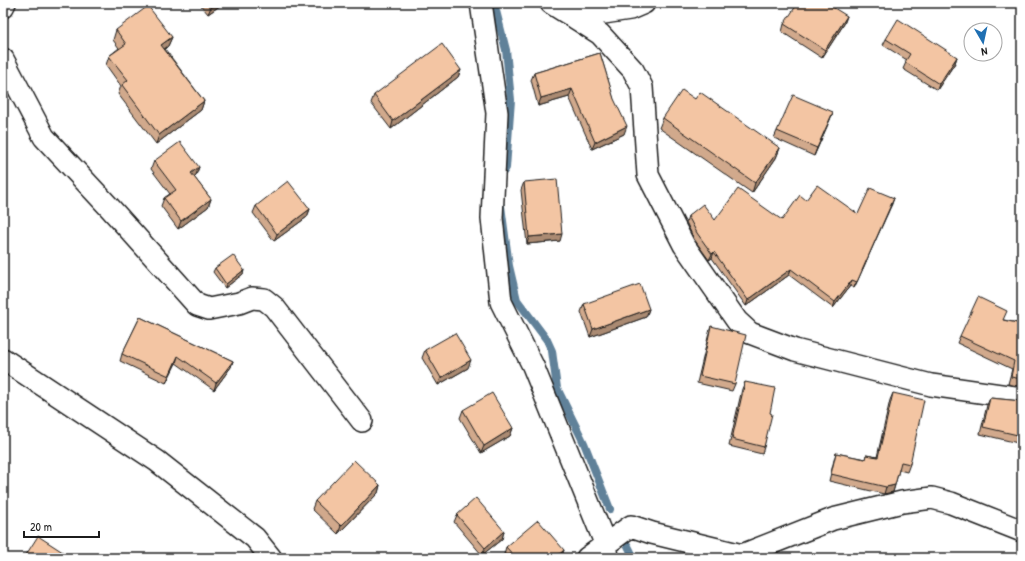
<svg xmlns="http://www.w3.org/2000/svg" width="1025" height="561" font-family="'Patrick Hand',sans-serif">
<rect width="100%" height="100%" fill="#fff"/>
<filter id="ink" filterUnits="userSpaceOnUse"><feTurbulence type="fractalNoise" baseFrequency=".025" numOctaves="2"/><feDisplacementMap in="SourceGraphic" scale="8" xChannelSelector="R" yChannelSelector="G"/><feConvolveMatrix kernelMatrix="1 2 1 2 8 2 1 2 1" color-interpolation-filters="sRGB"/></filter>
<g filter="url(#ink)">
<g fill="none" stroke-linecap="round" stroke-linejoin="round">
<path stroke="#608199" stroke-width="8" d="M494,3L506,50L511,100L506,168L499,178
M501,206L509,266L517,300L547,340L552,351L557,388L584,443L610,509
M628,546L634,558"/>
<defs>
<path id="minor" d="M481,3L497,113L492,218L501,302L533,366L605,543L607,558
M551,3L567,13H604L630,9L644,3
M3,7L5,3
M567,13L600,34L633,70L642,87L648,175L684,245L737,321L750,333L795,350L931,385L1022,398
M3,59L44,137L111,209L197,305L209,309L239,303L252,298L264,299L274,307L362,421
M3,359L157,461L255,538L271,558
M742,555L833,519L902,502L932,498L951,503L1022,531
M587,558L631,526L652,533L742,555L746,558"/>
</defs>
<use href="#minor" stroke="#1c1c1c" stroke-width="24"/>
<use href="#minor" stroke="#fff" stroke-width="21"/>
</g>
<path fill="#d1a98c" stroke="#1c1c1c" d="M199,3H224L208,14Z
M847,16L844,24L822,58L782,32L784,24Z
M116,30L172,37L168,46L165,49L204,101L201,110L156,144L118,94L121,86L106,65L109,56L119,48L113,40Z
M886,39L957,57L955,63L937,90L903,69L907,60L883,45Z
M600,53L624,134L592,149L569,97L538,106L531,80L534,73Z
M461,70L458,77L391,129L371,103L374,95Z
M695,99L780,148L776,158L752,193L659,128L663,118Z
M833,112L814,156L774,138L777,131Z
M154,161L199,167L196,175L194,177L211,199L208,207L178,229L161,206L164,198L170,194L151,169Z
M524,182L560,241L527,244L521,190Z
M894,198L854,288L850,286L833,308L789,275L746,306L712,258L709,260L694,239L686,222L688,216L715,220H782L806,200L858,214Z
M256,206L310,209L307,217L274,241L253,213Z
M215,268L244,270L243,274L225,288L213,272Z
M584,304L649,309L646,317L590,337L581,312Z
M140,317L233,361L231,367L214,390L176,363L166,383L120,361L122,354Z
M1004,320L1022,324V387L1008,384L1012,369L957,343L960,336Z
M711,326L735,384L732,391L697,383L709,333Z
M425,350L468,368L438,385L422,358Z
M745,382L770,413L764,447L762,454L729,446L742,389Z
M893,393L910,464L907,472L899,470L895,485L893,492L884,494L829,481L834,460L836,453L865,459L866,455L877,457L890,400Z
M990,398L1022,401V444L980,434L987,405Z
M463,410L513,428L510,436L481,453L460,418Z
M380,485L378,493L338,534L312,509L315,501Z
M457,515L504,531L502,539L482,555L454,522Z
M506,547L564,550L561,558H507L504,554Z"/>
<path fill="#aa8a72" stroke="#1c1c1c" d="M216,3H224L208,14L211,7Z
M847,16L844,24L822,58L825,50Z
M172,37L168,46L158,54L161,45Z
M957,57L955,63L937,90L939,84Z
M461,70L458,77L391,129L393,121Z
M572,89L569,97L538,106L541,98Z
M204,101L201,110L156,144L159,135Z
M833,112L830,120L814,156L817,148Z
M627,126L624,134L592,149L595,142Z
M780,148L776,158L752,193L755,183Z
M199,167L196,175L188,181L191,173Z
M894,198L892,204L854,288L857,282Z
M211,199L208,207L178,229L181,221Z
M310,209L307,217L274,241L277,234Z
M562,234L560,241L527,244L529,237Z
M714,252L712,258L709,260L712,254Z
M791,269L789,275L746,306L748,300Z
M244,270L243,274L225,288L226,284Z
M852,280L850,286L833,308L835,302Z
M649,309L646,317L590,337L593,329Z
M178,356L176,363L166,383L169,376Z
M471,360L468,368L438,385L441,378Z
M233,361L231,367L214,390L216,383Z
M513,428L510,436L481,453L484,446Z
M380,485L378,493L338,534L341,526Z
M895,485L893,492L884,494L886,487Z
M7,499L4,506L3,507V503Z
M504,531L502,539L482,555L485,548Z
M564,550L561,558H555Z"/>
<path fill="#f3c5a3" stroke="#1c1c1c" d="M208,3H216L211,7Z
M798,3H826L847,16L825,50L784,24Z
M148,6L172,37L161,45L204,101L159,135L122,85L128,80L109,56L126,44L116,30Z
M898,19L957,57L939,84L905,62L910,54L886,39Z
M442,44L461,70L393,121L374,95Z
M600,53L614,99L627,126L595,142L572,89L541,98L534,73Z
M682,90L695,99L700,92L780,148L755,183L663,118Z
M793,95L833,112L817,148L777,131Z
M180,142L199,167L191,173L211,199L181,221L164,198L176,190L154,161Z
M557,179L562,234L529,237L524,182Z
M288,181L310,209L277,234L256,206Z
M817,185L858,214L870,188L894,198L857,282L852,280L835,302L791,269L748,300L714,252L712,254L697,233L688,216L703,204L715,220L738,189L782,220L800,195L806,200Z
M233,255L244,270L226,284L215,268Z
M640,284L649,309L593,329L584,304Z
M978,297L1007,311L1003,320L1022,324V379L1011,377L1014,361L960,336Z
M140,317L233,361L216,383L178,356L169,376L122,354Z
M711,326L746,335L735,384L700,376Z
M455,333L471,360L441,378L425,350Z
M745,382L775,388L770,413L772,414L764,447L732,439Z
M492,393L513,428L484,446L463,410Z
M893,393L924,400L910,464L901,462L895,485L886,487L831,474L836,453L865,459L866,455L878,457Z
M990,398L1022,401V436L983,427Z
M354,460L380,485L341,526L315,501Z
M3,496L7,499L3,503Z
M476,498L504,531L485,548L457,515Z
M538,520L564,550L555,558H516L506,547Z
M38,536L72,558H24Z"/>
</g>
<rect width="1025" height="561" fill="none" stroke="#fff" stroke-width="16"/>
<rect x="8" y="8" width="1009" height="545" fill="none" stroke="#1c1c1c" stroke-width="1.5" filter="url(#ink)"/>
<g transform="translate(983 42) rotate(171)"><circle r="19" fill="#ffffff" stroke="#a4a4a4"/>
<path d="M0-3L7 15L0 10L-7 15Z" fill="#1f6fb2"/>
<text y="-6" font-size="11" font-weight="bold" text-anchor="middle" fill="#1c1c1c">N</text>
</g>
<path d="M24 531v6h75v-6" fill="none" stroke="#1c1c1c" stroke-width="2"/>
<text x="30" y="531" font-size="12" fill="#1c1c1c" stroke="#ffffff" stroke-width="3" paint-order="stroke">20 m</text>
</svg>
